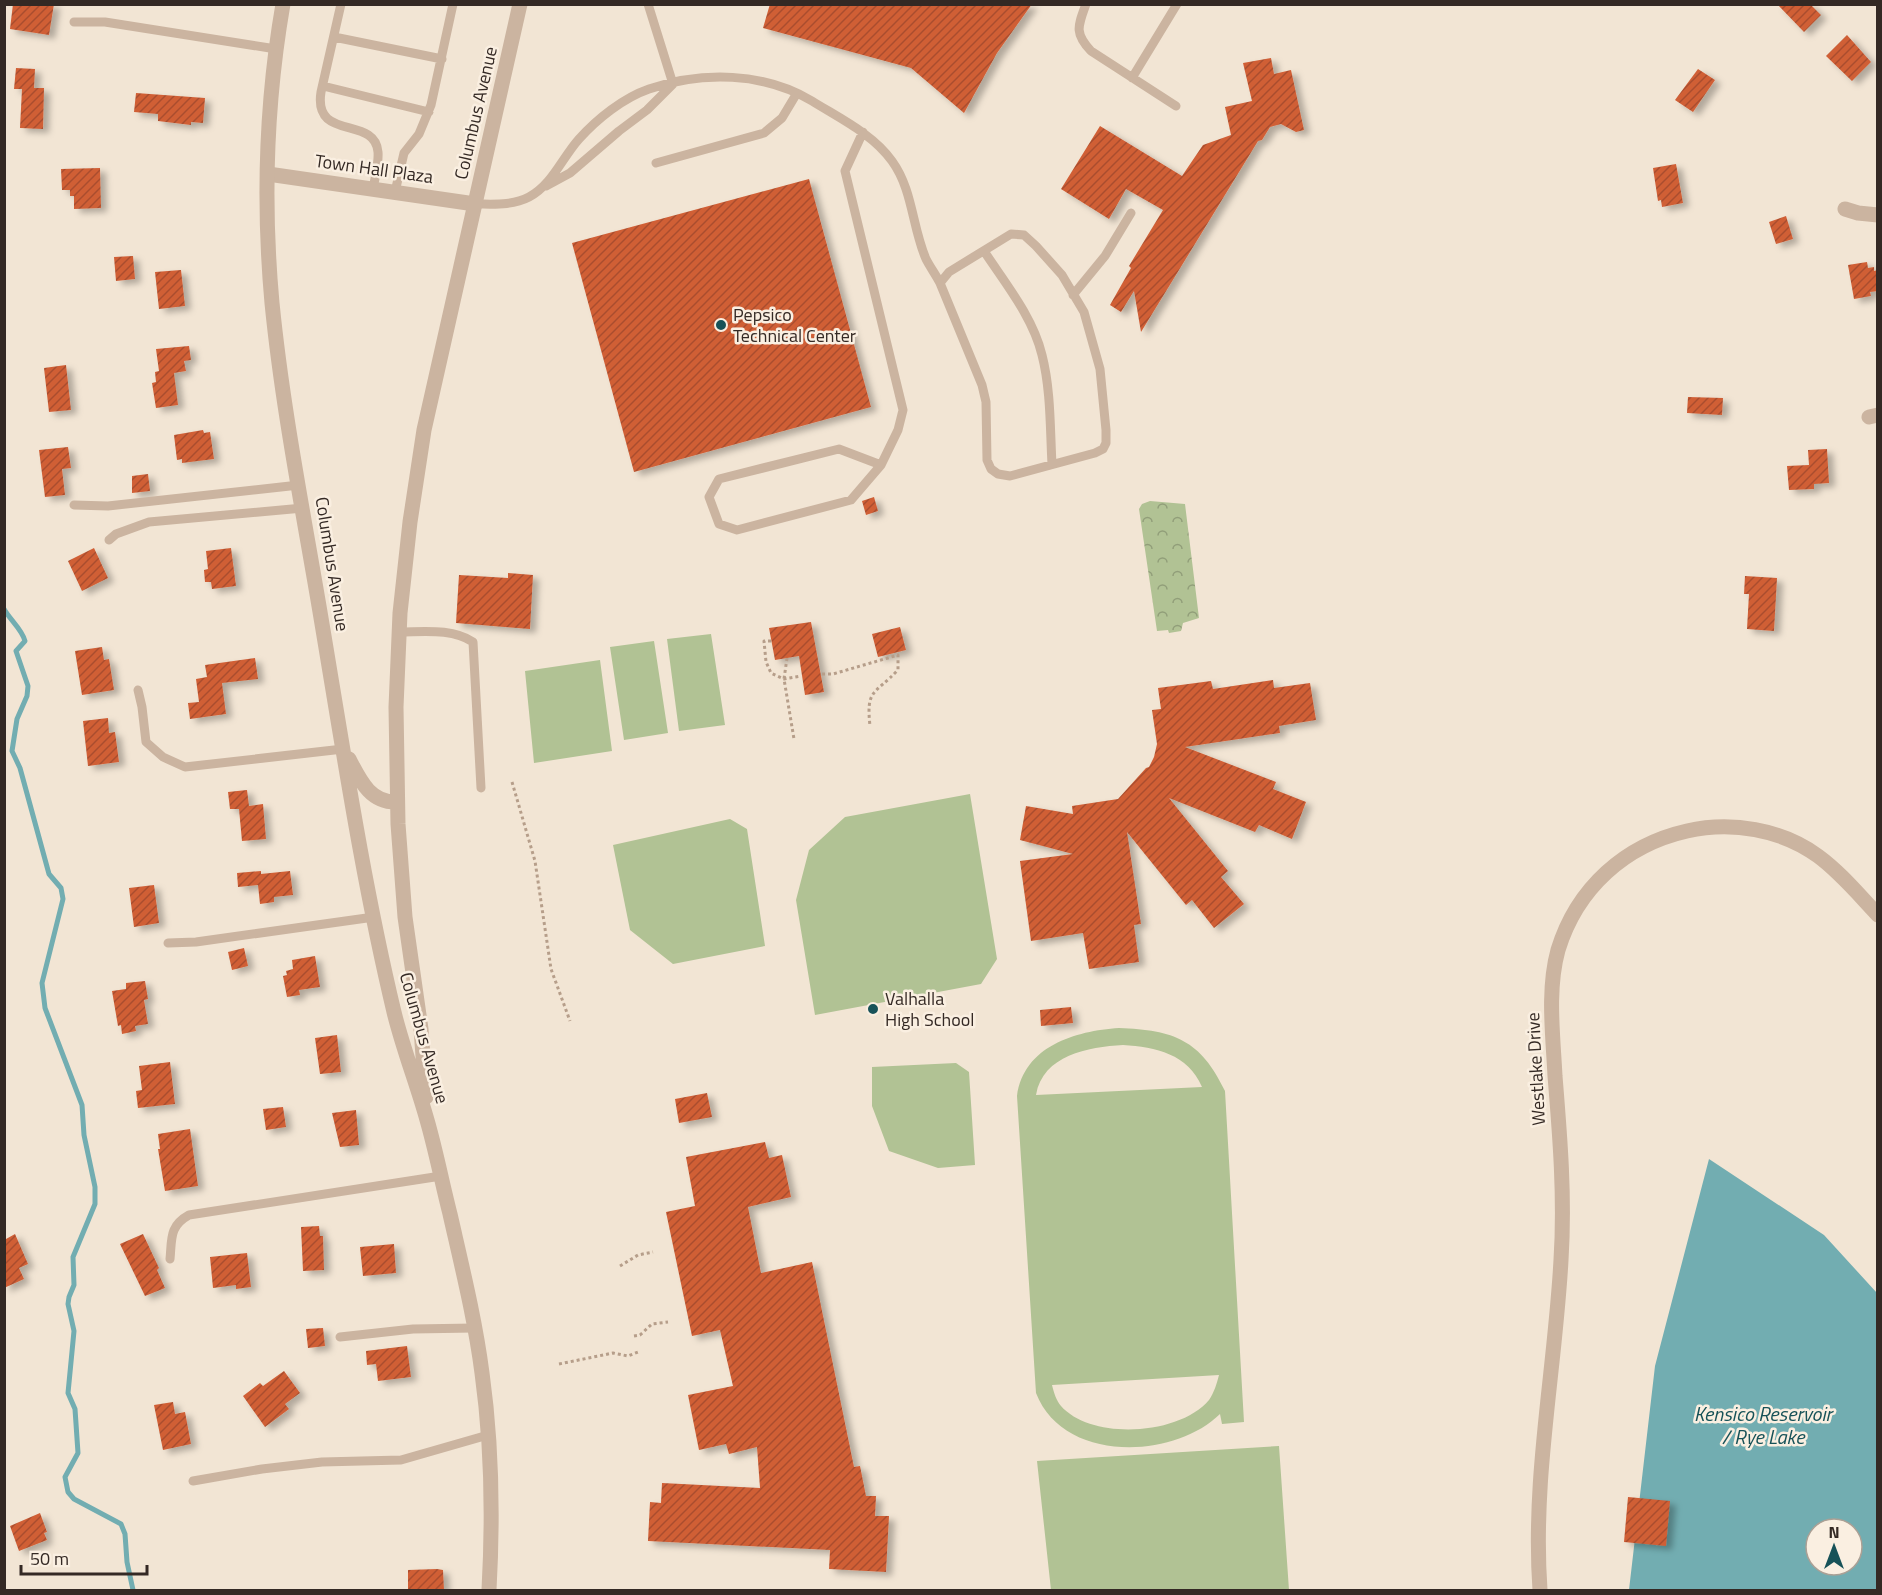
<svg xmlns="http://www.w3.org/2000/svg" width="1882" height="1595" font-family="'Titillium Web',sans-serif">
<defs>
<pattern id="park-crowns" width="20" height="18" patternUnits="userSpaceOnUse" patternTransform="scale(1.5)"><rect width="20" height="18" fill="#b1c294"/><path d="M2 6a3 3 0 1 1 6 0M12 15a3 3 0 1 1 6 0" fill="none" stroke="#919e79"/></pattern>
<pattern id="building-hatch" width="6" height="6" patternUnits="userSpaceOnUse" patternTransform="scale(1.5)"><rect width="6" height="6" fill="#d05e35"/><path d="M-1 1l2-2M0 6l6-6M5 7l2-2" fill="none" stroke="#aa4e2d"/></pattern>
<filter id="shadow"><feDropShadow dx="6" dy="4" stdDeviation="3" flood-color="#0004"/></filter>
</defs>
<rect width="100%" height="100%" fill="#f2e5d4"/>
<path fill="url(#park-crowns)" d="M1150,501L1185,504L1199,618L1183,623L1181,631L1169,633L1168,630L1157,631L1139,509L1142,504Z"/>
<path fill="#b1c294" fill-rule="evenodd" d="M711,634L725,725L679,731L667,639Z
M654,641L668,733L624,740L610,647Z
M600,660L612,751L534,763L525,671Z
M970,794L997,959L981,984L815,1015L796,900L809,850L845,817Z
M730,819L747,829L765,946L673,964L630,930L613,845Z
M1119,1028C1174,1030 1201,1040 1225,1091L1244,1422L1222,1424L1220,1414C1173,1460 1063,1463 1036,1393L1017,1096C1024,1046 1075,1031 1119,1028ZM1123,1045C1156,1047 1188,1054 1202,1087L1036,1095C1043,1055 1088,1047 1123,1045ZM1219,1375C1217,1383 1214,1393 1209,1400C1180,1435 1092,1441 1061,1406C1056,1400 1054,1393 1052,1385Z
M956,1063L969,1072L975,1165L938,1168L889,1151L872,1106V1067Z
M1279,1446L1289,1590H1051L1037,1461Z"/>
<path fill="#72adb1" fill-rule="evenodd" d="M1709,1159L1824,1235L1877,1293V1590H1629L1655,1366ZM1816,1529H1852V1565H1816Z"/>
<g fill="none" stroke-linecap="round" stroke-linejoin="round">
<path stroke="#72adb1" stroke-width="5" d="M4,609C10,620 22,629 25,641L16,651L28,686L27,696L17,719L12,751L20,768L49,874L61,888L63,899L42,983L45,1008L82,1105L84,1135L95,1187V1204L73,1257L74,1285L69,1297L68,1304L74,1331L68,1393L75,1409L78,1453L65,1477L68,1492L74,1499L121,1524L125,1534L127,1562L133,1590"/>
</g>
<path fill="url(#building-hatch)" filter="url(#shadow)" d="M13,4H54L49,35L10,29Z
M770,4H1032L997,53L964,113L911,68L763,28Z
M1777,4H1810L1821,15L1804,32Z
M1847,35L1871,62L1852,81L1826,56Z
M1271,58L1274,74L1291,70L1304,130L1296,132L1281,124L1270,127L1262,140L1258,141L1141,332L1134,291L1121,312L1110,305L1131,268L1129,266L1163,210L1126,189L1109,219L1061,189L1100,126L1182,176L1203,145L1231,135L1225,107L1252,101L1243,63Z
M16,68L35,69L34,88H44L43,129L20,128L22,89H14Z
M1698,69L1715,80L1693,112L1675,100Z
M136,93L205,98L203,123L191,122V125L158,121V114L134,112Z
M1676,164L1683,203L1662,207L1661,200L1658,201L1653,168Z
M100,168L101,208L74,209V196H70V190H62L61,169Z
M809,179L871,407L634,472L572,243Z
M1786,216L1793,239L1776,244L1769,222Z
M133,256L135,279L116,281L114,257Z
M1867,262L1868,268L1874,267V271L1878,270V291L1870,292L1871,296L1854,299L1848,265Z
M181,270L185,306L159,309L155,272Z
M189,346L191,360L184,361L186,371L174,373L178,405L156,408L152,383L156,382L155,372L159,371L156,349Z
M66,365L71,410L49,412L44,368Z
M1688,397L1723,398L1722,415L1687,413Z
M203,430L204,433L210,432L214,459L182,463V459L177,460L174,435Z
M68,447L71,468L62,469L65,495L45,497L39,450Z
M1827,449L1829,483L1814,484V489L1789,490L1787,466L1809,465L1808,450Z
M148,474L150,491L132,493V476Z
M874,497L878,511L866,515L862,501Z
M94,548L108,578L82,591L68,561Z
M231,548L236,586L212,589L211,582H205L204,570L208,569L206,551Z
M508,573L533,575L530,629L456,623L459,575L508,578Z
M1745,576L1777,578L1774,631L1747,629L1749,594H1744Z
M811,622L824,692L805,695L799,656L775,660L769,628Z
M900,627L906,650L878,657L872,634Z
M102,647L104,660L109,659L114,690L82,695L75,651Z
M255,658L258,679L222,683L226,714L190,719L188,703L199,702L196,679L207,677L205,665Z
M1273,680L1274,688L1310,683L1316,720L1279,726L1280,733L1185,747L1276,782L1273,789L1306,802L1292,839L1259,825L1255,832L1169,798L1228,871L1221,877L1244,904L1214,928L1192,900L1186,905L1127,832L1141,924L1134,925L1139,962L1089,969L1083,933L1031,941L1020,861L1073,854L1020,840L1026,806L1073,814L1072,806L1118,799L1146,768L1149,767L1154,757L1157,744L1152,710L1161,709L1158,688L1211,681L1213,689Z
M108,718L109,733L115,732L119,762L88,766L83,721Z
M247,790L249,806L263,804L266,839L242,841L239,809H230L228,792Z
M261,871V874L290,871L293,895L274,897V902L260,904L258,885L238,887L237,873Z
M154,885L159,923L134,927L129,888Z
M244,948L248,966L232,970L228,952Z
M315,956L320,987L299,990L300,995L287,997L283,976L287,975L286,971L293,969L292,960Z
M145,981L148,999L144,1000L148,1024L135,1026L136,1031L122,1034L121,1025L118,1026L112,991L126,989V983Z
M1071,1007L1073,1023L1041,1026L1040,1010Z
M337,1035L341,1072L320,1074L315,1038Z
M170,1062L175,1104L138,1108L136,1091L142,1090L139,1066Z
M707,1093L712,1117L679,1123L675,1099Z
M283,1107L286,1127L266,1130L263,1109Z
M356,1110L359,1145L340,1147L332,1113Z
M190,1129L198,1186L165,1191L158,1149H160L158,1134Z
M765,1142L769,1158L782,1155L791,1197L748,1207L761,1273L812,1262L854,1467L860,1466L866,1496H876L875,1516H889L886,1572L829,1569L830,1550L648,1541L650,1502L661,1503L662,1483L760,1488L757,1447L729,1454L726,1444L699,1450L688,1395L733,1386L720,1330L692,1336L666,1212L695,1206L686,1157Z
M319,1226L320,1236H323L324,1270L303,1271L301,1227Z
M15,1234L28,1264L19,1268L24,1279L4,1288V1236L6,1239Z
M143,1234L159,1268L157,1270L165,1288L145,1296L120,1244Z
M394,1244L396,1273L363,1276L360,1247Z
M247,1253L251,1287L236,1289V1285L213,1288L210,1257Z
M323,1328L325,1346L308,1348L306,1329Z
M407,1346L411,1377L378,1381L376,1364L367,1365L366,1351Z
M284,1371L300,1393L285,1404L289,1409L265,1427L243,1396L260,1383L263,1386Z
M173,1402L175,1414L185,1412L191,1444L163,1450L154,1405Z
M1628,1497L1670,1501L1666,1546L1624,1542Z
M40,1513L47,1532L44,1533L47,1540L19,1551L10,1526Z
M437,1569L443,1570L444,1590H408V1570Z"/>
<g fill="none" stroke-linecap="round" stroke-linejoin="round">
<path stroke="#b69e8a" stroke-width="3" stroke-dasharray="3 3" stroke-linecap="butt" d="M771,641H764L766,662L771,673L784,679L801,676
M787,658L784,679L794,739
M822,674H833L898,655V670C874,695 866,689 870,726
M512,782L535,861L551,969L570,1021
M620,1266L638,1255L653,1252
M634,1336L640,1335L652,1324L668,1322
M559,1364L613,1353L628,1356L638,1352"/>
<path stroke="#cbb4a0" stroke-width="9" d="M341,4L321,92C313,142 375,115 378,152C379,163 375,177 373,189
M1086,4C1078,26 1074,33 1091,51L1176,106
M74,22H105L276,49
M334,37L442,59
M1132,78L1177,4
M323,86L429,112
M863,132L845,171L903,410L898,430L881,465L851,500L737,530L719,524L709,497L719,479L839,449L881,465
M656,163L764,133L782,118L797,93
M546,186L570,173L619,131L647,110L673,84L648,4
M395,192L404,153L419,134L431,105L453,4
M475,204C493,204 512,206 529,197C552,185 562,158 579,139C597,119 623,98 649,89C702,71 764,72 812,101C839,118 873,134 892,161C913,190 912,227 926,259C930,267 936,275 940,283
M1011,234L1024,235L1036,246L1062,275L1084,312L1100,369L1106,430V443L1103,449L1095,453L1010,476L998,474L991,469L987,460L986,402L982,385L940,283L949,272Z
M984,251C1005,283 1033,317 1042,355C1051,390 1050,429 1052,464
M1073,295L1105,256L1131,213
M74,505L108,506L299,485
M109,540L116,534L149,522L303,508
M399,632C423,632 452,628 473,642L481,788
M138,690L142,707L146,742L163,757L185,767L343,749
M168,943L196,942L374,917
M170,1259C172,1239 169,1226 189,1215L441,1176
M340,1337L413,1329L474,1328
M193,1481L262,1469L322,1462L401,1460L488,1435"/>
<path stroke="#cbb4a0" stroke-width="15" d="M268,174L475,204
M1845,209L1858,213L1878,215
M1869,417L1878,415
M1540,1590C1532,1479 1555,1371 1561,1260C1565,1198 1560,1137 1555,1076C1553,1035 1547,990 1558,950C1577,888 1625,845 1687,831C1731,821 1781,829 1818,856C1840,872 1859,895 1878,915"/>
<path stroke="#cbb4a0" stroke-width="15" d="M283,4C266,102 263,204 272,303C282,404 302,506 319,606C342,742 362,878 394,1012C403,1049 417,1084 427,1120C436,1151 442,1183 450,1214C462,1267 475,1319 482,1373C492,1445 493,1518 489,1590
M349,759C360,780 370,803 397,802
M426,1097L421,1029L405,917L398,824L396,707L400,613L410,522L424,430L520,4"/>
</g>
<g fill="#175258" stroke="#faefe1" stroke-width="2">
<circle cx="721" cy="325" r="6"/>
<circle cx="873" cy="1009" r="6"/>
</g>
<g text-anchor="middle" stroke-width="5" stroke-linejoin="round" paint-order="stroke">
<g font-size="18" fill="#342924" stroke="#faefe1">
<text transform="translate(476 113) rotate(-77)" y="6">Columbus Avenue</text>
<text transform="translate(374 169) rotate(8)" y="6">Town Hall Plaza</text>
<text transform="translate(332 564) rotate(81)" y="6">Columbus Avenue</text>
<text transform="translate(424 1038) rotate(74)" y="6">Columbus Avenue</text>
<text transform="translate(1536 1069) rotate(-93)" y="6">Westlake Drive</text>
</g>
<g font-size="18" fill="#342924" stroke="#faefe1" text-anchor="start">
<text x="733" y="321">Pepsico<tspan x="733" dy="21">Technical Center</tspan></text>
<text x="885" y="1005">Valhalla<tspan x="885" dy="21">High School</tspan></text>
</g>
<g font-size="20" font-style="italic" fill="#175258" stroke="#faefe1">
<text x="1763" y="1421">Kensico Reservoir<tspan x="1763" dy="23">/ Rye Lake</tspan></text>
</g>
</g>
<rect width="1882" height="1595" fill="none" stroke="#342924" stroke-width="12"/>
<g transform="translate(1834 1547)"><circle r="28" fill="#faefe1" stroke="#aba095" stroke-width="1.5"/>
<path d="M0-4.5L10 22L0 15L-10 22Z" fill="#175258"/>
<text y="-9" font-size="16" font-weight="bold" text-anchor="middle" fill="#342924">N</text>
</g>
<path d="M21 1565v9h126v-9" fill="none" stroke="#342924" stroke-width="3"/>
<text x="30" y="1565" font-size="18" fill="#342924" stroke="#faefe1" stroke-width="4.5" paint-order="stroke">50 m</text>
</svg>
